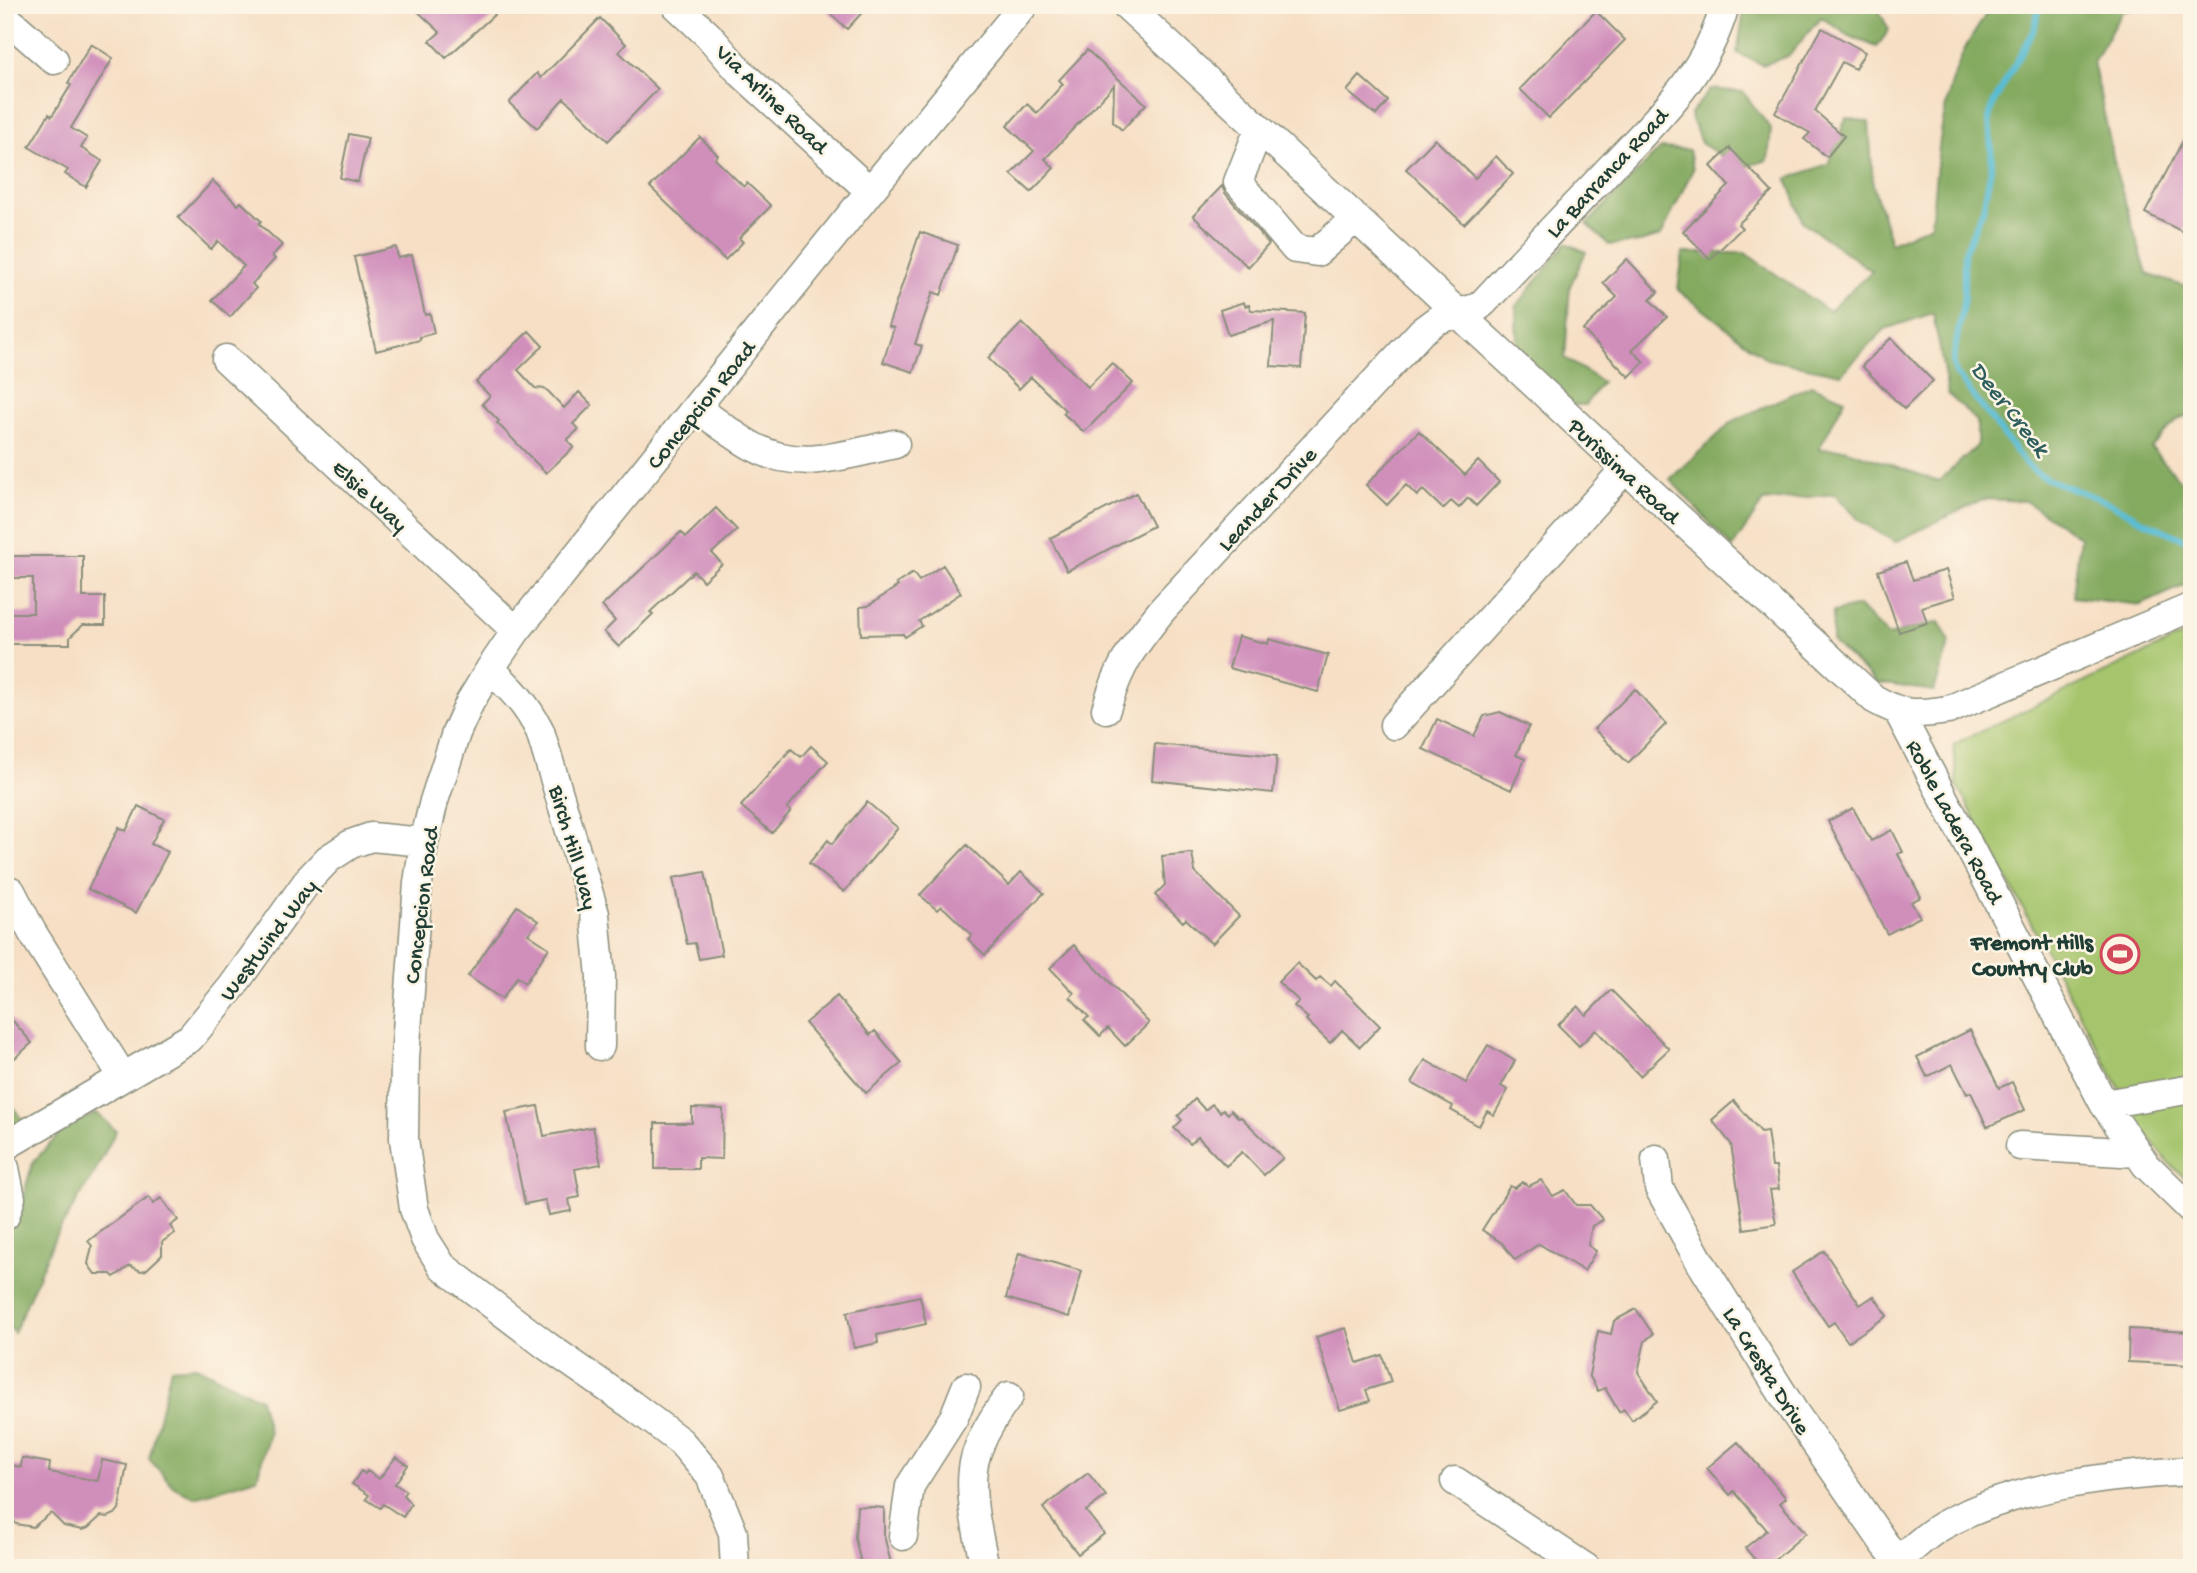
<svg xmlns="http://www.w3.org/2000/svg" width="2197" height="1573" font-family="'Gochi Hand',sans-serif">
<rect width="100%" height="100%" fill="#fcf5e5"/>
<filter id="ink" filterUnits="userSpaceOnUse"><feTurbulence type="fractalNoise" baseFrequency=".0143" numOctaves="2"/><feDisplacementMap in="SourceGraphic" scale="14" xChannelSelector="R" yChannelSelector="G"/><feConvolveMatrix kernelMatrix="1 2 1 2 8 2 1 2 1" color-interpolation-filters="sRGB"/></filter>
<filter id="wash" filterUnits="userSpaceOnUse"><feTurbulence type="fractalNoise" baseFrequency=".00686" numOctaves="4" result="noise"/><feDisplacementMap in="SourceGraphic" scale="28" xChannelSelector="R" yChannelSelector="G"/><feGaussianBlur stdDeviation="1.57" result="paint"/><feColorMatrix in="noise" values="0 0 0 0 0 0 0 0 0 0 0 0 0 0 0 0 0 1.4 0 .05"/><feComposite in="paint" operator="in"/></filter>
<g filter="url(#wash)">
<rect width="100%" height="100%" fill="#f6dfc5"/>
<path fill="#a5c46c" stroke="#628050" stroke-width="2" d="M2192,631V1185L2167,1161L2138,1123L1957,785L1954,744Z"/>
<path fill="#84aa60" stroke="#52744a" stroke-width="2" d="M1745,5H1876L1889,30L1877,47L1849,36L1821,17L1789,56L1763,65L1737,53Z
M1990,5H2192L2123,10L2093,62L2117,175L2147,274L2192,289V414L2178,419L2151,448L2187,488H2192V582L2141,605L2073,597L2080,537L2025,501L1983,499L1895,542L1860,521L1835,494L1763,502L1732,548L1670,479L1733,421L1811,385L1845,399L1819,449H1844L1939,481L1977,446V421L1948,394L1933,313L1885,329L1841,374L1767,359L1678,290L1683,253H1745L1829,311L1872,271L1803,222L1787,179L1828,164L1846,118L1869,122L1873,185L1891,243L1931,225C1937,166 1939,108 1963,53C1970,36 1983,23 1990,5Z
M1711,89L1743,92L1771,129L1768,160L1741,168L1701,143L1690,114Z
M1661,148L1689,150L1693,169L1661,236L1640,242L1609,245L1587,224Z
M1566,243L1586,252L1570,286L1565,358L1602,382L1585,405H1565L1517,346L1516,307Z
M1859,606L1888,636L1939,622L1950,642L1934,691L1877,683L1832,641L1833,612Z
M5,1098L27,1124L5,1135Z
M97,1113L116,1131L95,1172L55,1237L14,1333L5,1321V1237L20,1207L33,1162L65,1128Z
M196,1366L260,1399L269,1433L257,1478L195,1497L174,1487L149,1459L171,1368Z"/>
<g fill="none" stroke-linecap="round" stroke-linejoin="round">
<path stroke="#56bcd4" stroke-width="6" d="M2040,5L2034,29L1993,104L1989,118L1992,163L1983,209L1964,253V297L1953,362L1955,372L2024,462L2034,471L2047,479L2110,503L2141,520L2192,543"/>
</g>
<g id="blocks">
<path fill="#d08ebb" d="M411,5H505L446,58L430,41L440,32Z
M821,5H869L847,29Z
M1596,11L1625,40L1549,118L1520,89Z
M600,18L626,44L619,52L658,89L608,141L564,98L537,128L509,103L537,73L541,78Z
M1822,28L1865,52L1855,69L1842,62L1815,111L1844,136L1827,157L1804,139L1810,133L1775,113Z
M91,44L113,58L71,128L87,138L81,148L102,161L86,187L65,174L68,170L29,147L49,114L52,116L71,85L68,83Z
M1087,50L1146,104L1122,130L1113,122L1114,85L1045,159L1054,168L1031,192L1011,174L1034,151L1007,126L1027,104L1037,113L1063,84L1059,80Z
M1360,76L1388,101L1376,115L1347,91Z
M2192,123V215L2183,232L2145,213Z
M349,134L368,138L358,182L340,178Z
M700,137L718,155L715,159L744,187L747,183L771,206L739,238L743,242L725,260L650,187Z
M1435,139L1475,178L1496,156L1513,174L1464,224L1406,169Z
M1730,148L1772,192L1738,224L1742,228L1710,259L1683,231L1729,186L1711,166Z
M213,181L238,205L241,202L261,221L259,224L282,245L272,256L275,259L252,284L256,288L230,317L212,300L244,266L218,241L211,249L178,218Z
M1222,186L1225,193L1269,244L1248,267L1193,216Z
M920,232L958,245L941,295L933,292L915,344L922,346L913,372L883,362L894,328L888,326Z
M396,247L398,258L412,255L425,315L430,314L434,333L420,337V340L376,351L354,257Z
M1627,259L1658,292L1650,300L1667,317L1632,350L1644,362L1629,377L1583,330L1617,297L1603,283Z
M1244,302L1245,306L1249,305L1251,310L1305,313L1301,368L1271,366L1274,321L1228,335L1220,310Z
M1022,323L1088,387L1112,363L1133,383L1084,432L1063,413L1066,411L1031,377L1019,389L988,358Z
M529,331L543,346L518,370L535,388L546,389L564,408L579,392L592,405L573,424L579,429L567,440L574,447L546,473L497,423L499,421L482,404L490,396L476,382Z
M1891,338L1933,381L1904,409L1862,366Z
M1419,431L1465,475L1478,461L1499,482L1476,506L1468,498L1459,508L1451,501L1443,509L1423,490L1417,496L1406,485L1387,505L1366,485Z
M1136,493L1153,526L1067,571L1050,538Z
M716,508L737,530L712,553L722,564L703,581L694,571L650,612L653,614L619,647L604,632L615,621L602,606L681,532L686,537Z
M5,556H83V597H105V625H83L70,637V644H5V613H33V578H5Z
M1906,562L1913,580L1946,570L1955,597L1922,607L1927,623L1899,632L1878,571Z
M943,565L961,593L919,621L922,626L905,637L903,634L861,635L860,607L868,606L898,586L896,584L913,573L919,581Z
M1238,636L1268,644L1269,639L1328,655L1318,692L1229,668Z
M1635,689L1666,724L1628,763L1594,729Z
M1500,712L1529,726L1516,755L1525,759L1511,790L1423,749L1437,719L1474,736L1484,716Z
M1155,744L1277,756L1273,793L1152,780Z
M811,746L828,761L787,808L791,811L772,833L741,806L791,749L801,757Z
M867,802L898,828L844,892L809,863L828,840L832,844Z
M138,806L164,819L151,844L168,852L136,913L88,889L119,827L126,831Z
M1853,808L1871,841L1892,830L1903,852L1898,854L1921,897L1911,902L1920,917L1887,934L1828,821Z
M967,845L1009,885L1021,872L1044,893L985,955L968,939L972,935L946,910L941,906L937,910L920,895Z
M1192,853L1195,872L1239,916L1212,944L1186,919L1183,922L1155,895L1165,885L1162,856Z
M705,872L722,955L699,959L695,943L687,944L673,878Z
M517,906L538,921L528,934L549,948L525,983L517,977L502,999L468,976Z
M1074,945L1149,1023L1125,1046L1108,1028L1100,1036L1084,1020L1089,1017L1070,997L1074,993L1050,968Z
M1297,963L1316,981L1320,977L1331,986L1335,981L1380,1026L1360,1047L1342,1030L1330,1043L1306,1020L1308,1018L1294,1006L1299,1001L1278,982Z
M1611,990L1669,1049L1640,1076L1596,1030L1579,1046L1558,1025L1578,1006L1586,1015Z
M837,996L870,1035L875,1031L902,1063L866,1093L805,1023Z
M5,1012L32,1043L15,1058L5,1048Z
M1970,1030L1999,1088L2012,1082L2025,1110L1987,1127L1971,1092L1967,1094L1952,1064L1927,1077L1917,1057Z
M1488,1045L1515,1061L1501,1086L1508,1090L1494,1115L1487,1111L1479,1126L1451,1110L1453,1106L1412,1083L1425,1060L1466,1083Z
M1195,1099L1205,1110L1212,1104L1220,1112L1223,1109L1228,1114L1231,1110L1239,1118L1241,1117L1283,1158L1264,1175L1242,1152L1226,1166L1198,1137L1190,1144L1174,1128L1182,1120L1178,1116Z
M1734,1101L1761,1132L1767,1131L1772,1167H1776L1779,1189L1770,1190L1776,1224L1744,1229L1731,1144L1712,1120Z
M538,1106L544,1136L593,1127L601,1164L575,1169L580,1197L569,1199L571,1211L549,1215L545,1200L525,1204L506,1112Z
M692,1108L723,1109L722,1159L698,1158V1169H655V1123H692Z
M1541,1180L1553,1196L1565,1190L1576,1205H1590L1603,1220L1592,1226L1588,1245L1596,1251L1584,1271L1539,1244L1515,1260L1502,1243L1482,1230L1510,1186L1515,1188L1522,1182L1529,1186Z
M149,1197L153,1204L161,1198L178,1220L170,1226L175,1233L162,1242V1255L146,1270L141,1271L130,1266L114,1277L111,1274H95L88,1264L92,1246L88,1241Z
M1824,1251L1860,1305L1874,1296L1887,1316L1848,1342L1834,1322L1828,1326L1792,1272Z
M1019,1253L1082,1271L1069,1317L1006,1298Z
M920,1296L926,1324L877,1335L878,1343L854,1348L847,1312Z
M1636,1309L1653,1334L1645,1341L1638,1372L1657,1401L1632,1420L1624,1409L1619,1412L1605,1388L1598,1391L1589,1375L1598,1331L1611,1334L1614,1321Z
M1346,1328L1357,1363L1382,1355L1391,1382L1366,1390L1370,1401L1340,1410L1316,1337Z
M2129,1329L2192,1332V1365L2128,1362Z
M1738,1442L1786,1498L1780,1503L1806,1533L1765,1568H1762L1745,1548L1767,1530L1734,1491L1730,1495L1707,1468Z
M396,1457L408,1465L395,1484L406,1491L403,1495L411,1504L403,1517L383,1504L380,1508L366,1499L369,1495L352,1484L361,1471L365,1474L367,1471L379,1479Z
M22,1458L50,1463L49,1472L98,1481L102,1460L127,1465L119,1509L115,1514L108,1517L101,1516L88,1528L82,1530L64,1526L51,1513L33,1527L16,1524L5,1507V1464L21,1467Z
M1088,1473L1106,1496L1086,1511L1104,1534L1078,1554L1043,1508Z
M857,1506L884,1508V1535L892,1568H862L855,1538Z"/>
</g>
</g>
<g filter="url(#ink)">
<use href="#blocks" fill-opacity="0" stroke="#8a8e7c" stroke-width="2"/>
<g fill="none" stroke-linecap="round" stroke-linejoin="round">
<defs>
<path id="minor" d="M676,5L709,36L740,72L870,191
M1126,5L1874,699C1904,716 1914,715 1948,710L2192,607
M5,17L54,60
M1259,129L1238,182L1295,249L1317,252L1355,219
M226,359L516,631
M697,408C715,421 734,436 754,447C799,472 849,454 895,444
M490,669C511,688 527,705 540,731L595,914L601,977L600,1046
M1106,709C1120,663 1133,646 1163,609L1422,331L1437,320L1478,307L1484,302C1523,260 1563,218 1602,177C1651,124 1706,77 1725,5
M1899,713L2104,1104L2146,1165L2192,1210
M1394,725L1624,470
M11,891L32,932L123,1077
M2104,1104L2192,1089
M5,1146L190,1038L232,987L309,879L328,859L351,844L371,837L424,842
M2020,1146L2138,1153
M1656,1159L1659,1188L1699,1260L1794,1412L1884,1543L1904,1568
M5,1168L11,1198L5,1216
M1455,1481L1586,1568
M903,1536L910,1486L954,1417L966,1387
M1898,1561C1911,1550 1925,1536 1940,1527C2012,1486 2110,1475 2192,1471
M735,1568L733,1533L710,1476L681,1442L632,1405L547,1346L442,1266L425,1239L414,1209L404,1139L405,1058L418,883L424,842L434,801L456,733L470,702L490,669L516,631L870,191L1024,5
M985,1568C979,1536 969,1501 973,1469C976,1443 994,1416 1009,1396"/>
</defs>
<use href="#minor" stroke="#8a8e7c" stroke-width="31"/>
<use href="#minor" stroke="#fff" stroke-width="28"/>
</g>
</g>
<defs>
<symbol id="stadium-ring" viewBox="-11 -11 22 22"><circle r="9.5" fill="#fcf5e5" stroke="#d1495b" stroke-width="1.5"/><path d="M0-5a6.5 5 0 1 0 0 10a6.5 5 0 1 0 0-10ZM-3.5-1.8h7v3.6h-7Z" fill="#d1495b"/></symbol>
</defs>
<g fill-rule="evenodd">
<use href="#stadium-ring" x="2098" y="932" width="44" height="44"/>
</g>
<g text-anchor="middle" stroke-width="5" stroke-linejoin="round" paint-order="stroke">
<g font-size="23" fill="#1f3d34" stroke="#fcf5e5">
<text transform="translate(773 98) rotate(44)" y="8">Via Arline Road</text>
<text transform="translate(1606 172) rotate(-47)" y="8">La Barranca Road</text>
<text transform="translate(700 404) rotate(-51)" y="8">Concepcion Road</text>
<text transform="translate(1625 470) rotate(43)" y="8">Purissima Road</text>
<text transform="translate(371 495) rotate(43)" y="8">Elsie Way</text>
<text transform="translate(1266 498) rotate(-47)" y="8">Leander Drive</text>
<text transform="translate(1956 821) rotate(62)" y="8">Roble Ladera Road</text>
<text transform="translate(575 847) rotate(74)" y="8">Birch Hill Way</text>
<text transform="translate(420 905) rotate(-83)" y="8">Concepcion Road</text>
<text transform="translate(267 939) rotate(-53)" y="8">Westwind Way</text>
<text transform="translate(1768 1370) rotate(58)" y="8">La Cresta Drive</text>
</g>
<g font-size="23" font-weight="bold" fill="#1f3d34" stroke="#fcf5e5" text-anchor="end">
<text x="2093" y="949">Fremont Hills<tspan x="2093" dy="26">Country Club</tspan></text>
</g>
<g font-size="24" font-style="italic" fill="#2d5d5c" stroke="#fcf5e5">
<text transform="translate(2011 408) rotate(52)" y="8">Deer Creek</text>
</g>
</g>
<rect width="2197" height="1573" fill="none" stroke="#fcf5e5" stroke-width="28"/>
</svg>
